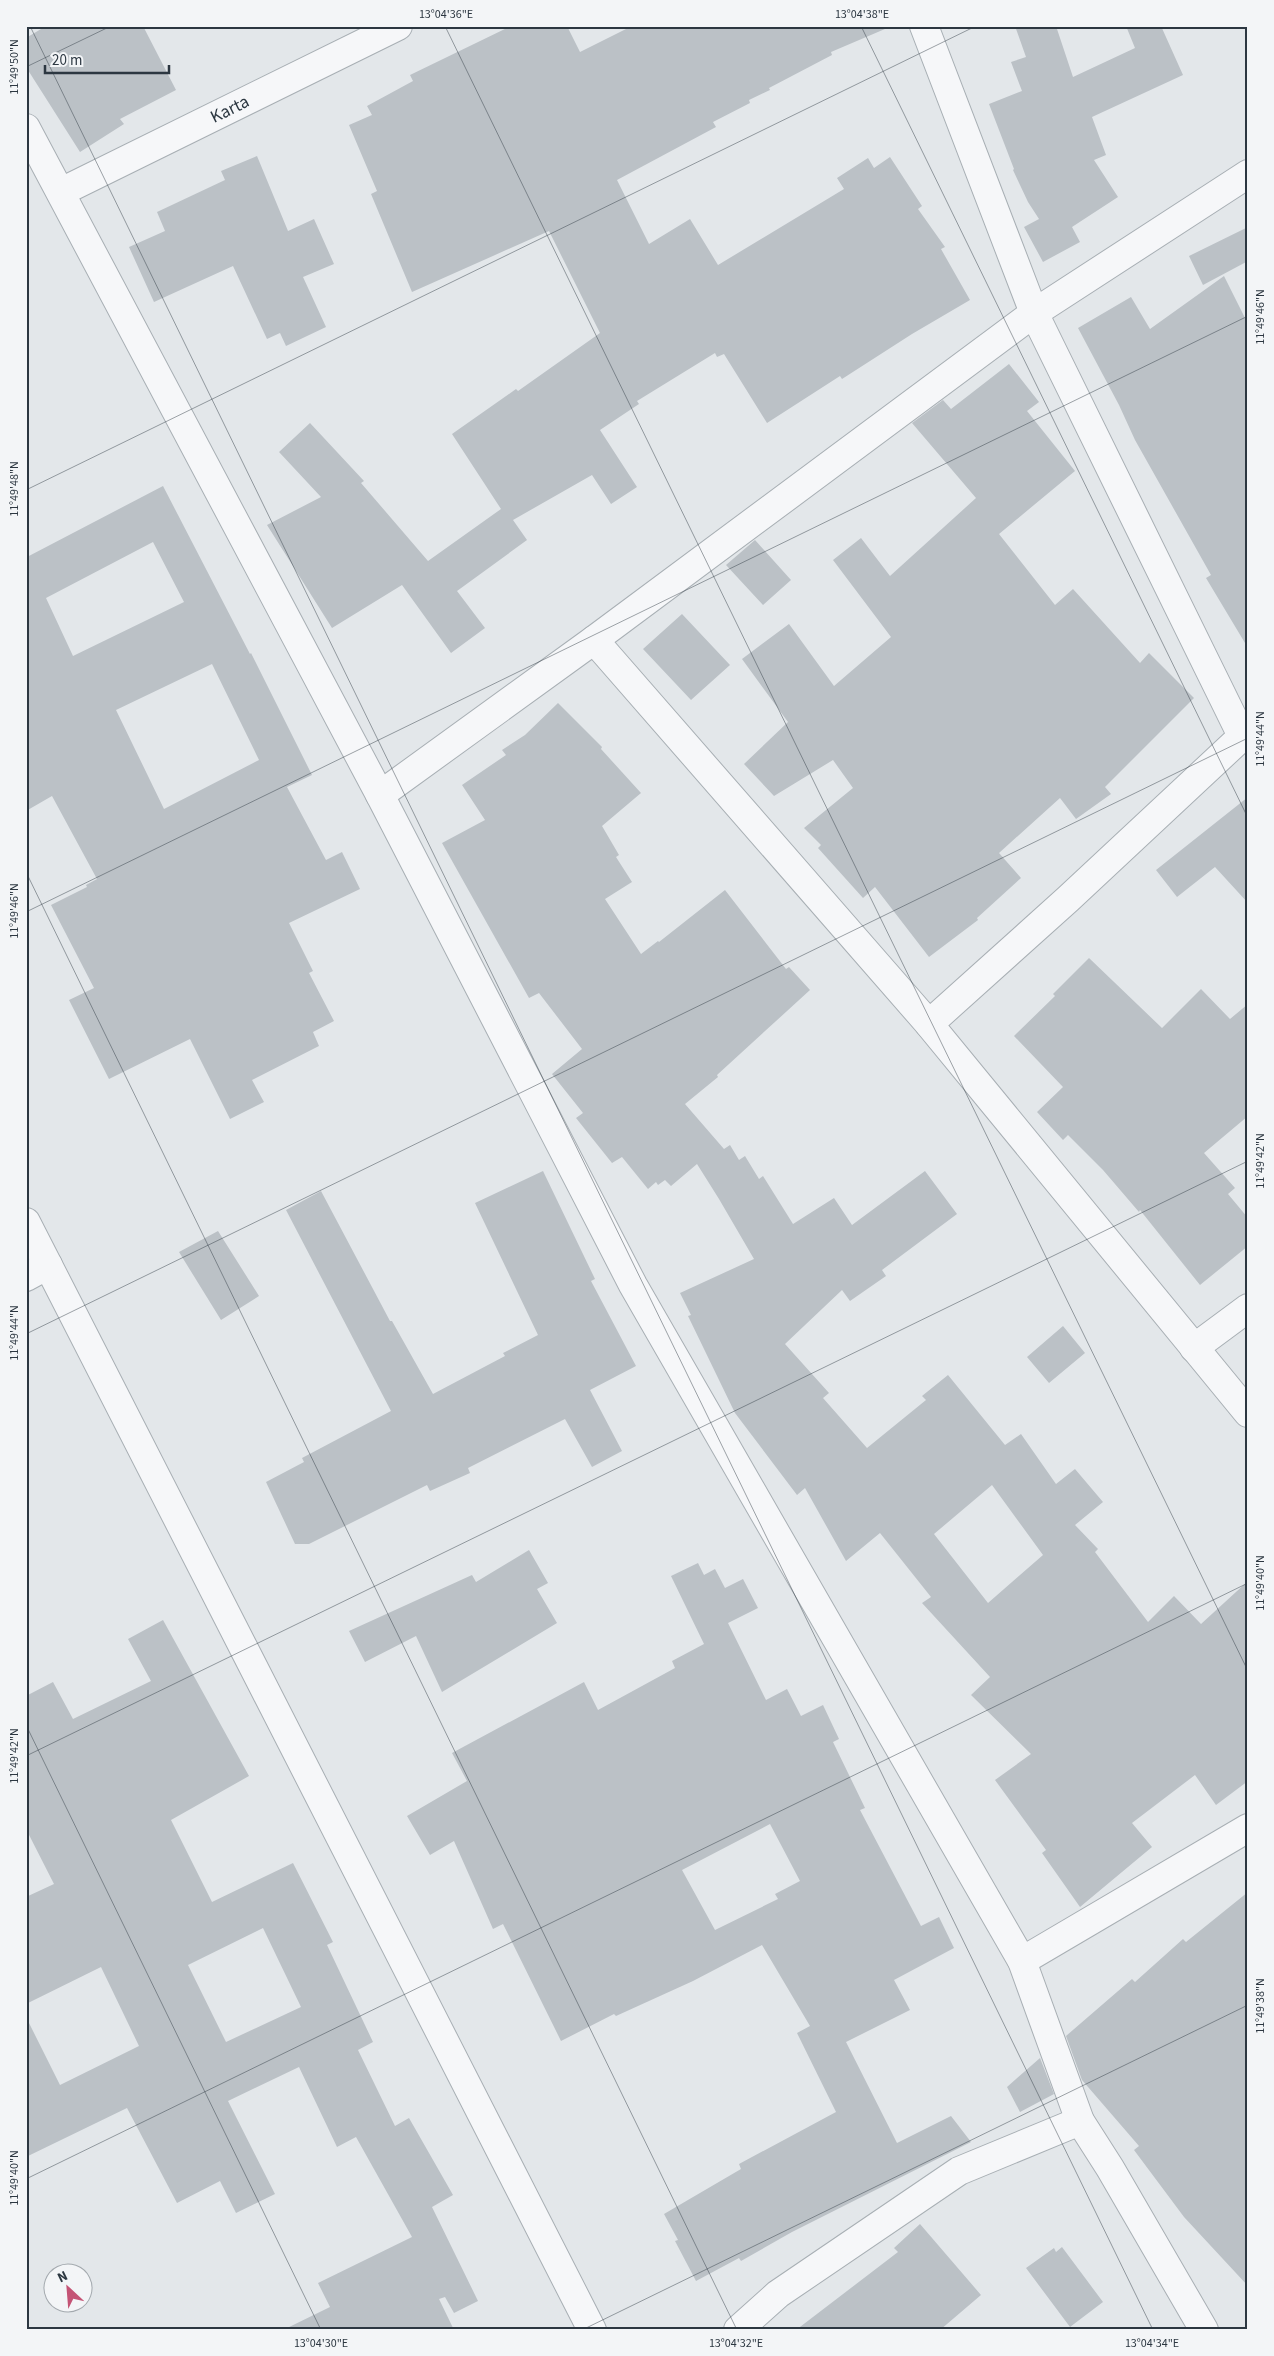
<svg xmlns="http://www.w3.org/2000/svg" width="1274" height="2356" font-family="'Source Sans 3',sans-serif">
<rect width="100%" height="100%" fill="#e3e7ea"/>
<path fill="#bbc1c6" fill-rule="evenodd" d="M46,26H143L176,90L120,119L124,124L80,152L26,67V38Z
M511,26H567L580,52L632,26H892L831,52L832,55L769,88L770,90L749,100L750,103L713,122L716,127L617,180L649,244L690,219L718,265L844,189L837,178L868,158L874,168L890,157L922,206L918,209L945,247L941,249L970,300L912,334L842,379L840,376L767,423L724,354L717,357L715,353L637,401L639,404L600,430L637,487L611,504L592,475L513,520L527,540L457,591L485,628L451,653L402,585L332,628L267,525L321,497L279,452L310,423L364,481L361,483L428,561L501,509L452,434L516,389L518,391L600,333L549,231L412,292L371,194L377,191L349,125L372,115L367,106L413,81L410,75Z
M1015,26H1056L1073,77L1135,48L1126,26H1161L1183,75L1092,117L1106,155L1094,160L1118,197L1072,227L1080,242L1043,262L1024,227L1039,219L1028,202L1013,170L1014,169L989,104L1022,91L1011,62L1026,57Z
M257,156L288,231L314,219L334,264L303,277L326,327L286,346L280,333L267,339L233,266L154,302L129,247L165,231L157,212L225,180L221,171Z
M1248,227V261L1203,285L1189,256Z
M1224,276L1248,324V648L1206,578L1211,575L1135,440L1119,405L1078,328L1131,297L1150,329Z
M1009,364L1039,402L1027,411L1075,471L999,534L1055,605L1073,589L1140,663L1149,653L1194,698L1105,787L1111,794L1076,819L1060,798L999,853L1021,878L977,918L978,920L929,957L875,887L863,898L818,848L821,845L804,828L853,788L833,760L774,796L744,764L788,722L742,659L789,624L834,686L891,637L833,560L861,538L890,576L976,498L912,423L943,400L951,409Z
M163,486L250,654L251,653L312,775L287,787L326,860L342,852L360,889L289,923L313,971L309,973L334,1021L313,1032L319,1046L252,1080L264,1102L230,1119L190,1039L109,1079L69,1000L94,988L51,905L87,887L86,885L97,879L52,796L26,811V556L27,557ZM153,542L184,602L73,656L46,598ZM212,664L259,760L164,809L116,710Z
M755,540L791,580L763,605L726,565Z
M682,614L730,665L691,700L643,649Z
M558,703L602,747L601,749L641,793L602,826L619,855L616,857L632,882L605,899L641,954L658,941L659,942L725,890L786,969L789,967L810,990L717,1075L718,1077L685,1104L724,1149L730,1145L739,1160L745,1156L759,1179L763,1176L793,1224L834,1198L852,1225L925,1171L957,1214L882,1270L886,1276L850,1301L842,1290L785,1344L829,1393L823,1398L867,1448L926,1400L922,1396L948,1375L1005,1445L1021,1434L1056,1484L1075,1469L1103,1502L1075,1525L1098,1549L1095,1552L1148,1622L1174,1596L1201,1624L1248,1581V1781L1216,1805L1195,1775L1132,1823L1152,1847L1080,1907L1042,1853L1046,1850L995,1780L1031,1754L971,1695L990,1677L922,1603L931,1597L880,1533L846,1561L805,1488L797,1495L735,1413L688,1316L691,1315L680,1293L754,1259L719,1199L697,1164L671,1186L665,1180L658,1185L656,1182L648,1189L622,1157L612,1163L576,1118L583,1113L552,1074L582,1049L539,993L529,998L442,843L485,820L462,785L506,755L502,750L525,735ZM992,1485L1043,1555L988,1603L934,1534Z
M1248,797V903L1215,867L1177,897L1156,870Z
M1089,958L1162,1028L1201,989L1230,1019L1248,1004V1116L1204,1153L1235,1188L1228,1194L1248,1218V1246L1200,1285L1140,1210L1139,1212L1103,1170L1068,1135L1063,1140L1037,1112L1063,1087L1014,1036L1055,996L1053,994Z
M543,1171L595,1279L591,1281L636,1366L590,1390L622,1451L592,1467L565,1419L468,1468L470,1473L430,1491L427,1485L309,1544H295L266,1482L304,1462L302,1458L391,1411L286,1210L321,1191L390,1321H392L433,1394L505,1356L503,1353L538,1335L475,1203Z
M218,1231L259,1296L221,1320L179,1252Z
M1063,1326L1085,1353L1049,1383L1027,1357Z
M529,1550L548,1583L537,1589L557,1623L442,1692L416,1636L365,1662L349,1631L472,1575L476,1582Z
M698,1563L704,1575L715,1569L725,1588L743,1579L758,1608L728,1623L766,1700L787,1689L801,1716L823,1705L839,1739L833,1742L865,1808L860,1810L921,1926L939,1917L954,1948L894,1980L910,2010L846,2042L897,2143L951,2116L971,2142L792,2232L741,2261L739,2258L696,2281L675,2241L678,2240L664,2214L741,2169L739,2164L836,2112L797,2033L810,2026L762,1945L693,1981L616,2016L614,2014L561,2041L503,1924L493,1929L454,1841L430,1855L407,1816L467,1781L452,1753L584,1682L598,1710L675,1668L672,1661L704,1644L671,1576ZM770,1824L800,1881L775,1894L778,1899L715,1930L682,1870Z
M163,1620L249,1776L171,1820L212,1902L293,1863L333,1942L327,1945L373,2042L358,2050L395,2126L409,2118L453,2195L432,2207L478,2301L454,2313L445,2297L439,2299L454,2330H283L330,2307L318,2283L412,2237L356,2137L337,2147L299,2067L228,2101L275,2194L236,2213L220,2181L177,2203L127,2108L26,2157V2017L60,2085L139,2046L101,1967L26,2004V1897L54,1884L26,1829V1696L53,1682L73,1719L151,1681L128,1639ZM263,1928L301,2007L226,2042L188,1965Z
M1248,1892V2286L1184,2217L1134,2150L1139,2146L1082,2080L1066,2036L1132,1979L1135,1982L1183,1939L1186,1942Z
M1040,2058L1054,2094L1020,2112L1007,2087Z
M920,2224L981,2295L940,2330H796L898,2252L894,2248Z
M1062,2247L1103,2302L1070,2327L1026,2268L1054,2248L1056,2252Z"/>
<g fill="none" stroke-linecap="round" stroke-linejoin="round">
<defs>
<g id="minor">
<path d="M924,26L1034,313L1242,736"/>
<path d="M26,128L380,795L633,1285L1022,1961L1080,2121L1110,2168L1204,2330"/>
<path id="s1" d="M61,192L398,26"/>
<path d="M594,640L929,1024L1248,1413"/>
<path d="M380,795L594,640L1034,313L1248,174"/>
<path d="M929,1024L1068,899L1248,731"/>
<path d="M26,1222L592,2330"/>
<path d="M26,1277L48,1265"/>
<path d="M1194,1348L1248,1308"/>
<path d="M1022,1961L1248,1828"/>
<path d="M738,2330L778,2294L959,2171L1080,2121"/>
</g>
</defs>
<use href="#minor" stroke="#a8afb4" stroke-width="30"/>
<use href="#minor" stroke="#f6f7f9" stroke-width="28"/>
</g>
<path fill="none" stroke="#2c3741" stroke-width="1" stroke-opacity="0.45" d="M30,26L1153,2330M445,26L1248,1671M861,26L1248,818M26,67L111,26M26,490L976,26M26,872L737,2330M26,912L1248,316M26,1334L1248,738M26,1725L321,2330M26,1756L1248,1161M26,2179L1248,1583M582,2330L1248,2005"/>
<g text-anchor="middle" stroke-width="4" stroke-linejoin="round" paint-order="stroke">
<g font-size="18" fill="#2c3741" stroke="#f3f5f7">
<text dy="6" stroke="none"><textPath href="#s1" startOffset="188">Karta</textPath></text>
</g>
</g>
<rect width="1274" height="2356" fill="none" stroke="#f3f5f7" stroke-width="55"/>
<g transform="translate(68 2288) rotate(334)"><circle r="24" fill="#f3f5f7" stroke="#a3a9ae"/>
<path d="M0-4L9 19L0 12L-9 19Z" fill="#c45375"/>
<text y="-8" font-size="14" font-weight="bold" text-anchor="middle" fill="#2c3741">N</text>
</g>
<path d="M45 65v8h124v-8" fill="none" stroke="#2c3741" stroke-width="2.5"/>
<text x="52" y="65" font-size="15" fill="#2c3741" stroke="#f3f5f7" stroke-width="4" paint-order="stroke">20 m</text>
<rect x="28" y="28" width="1218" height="2300" fill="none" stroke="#2c3741" stroke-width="2"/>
<g font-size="12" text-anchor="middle" fill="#2c3741">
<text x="446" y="18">13°04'36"E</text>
<text x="862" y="18">13°04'38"E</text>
<text transform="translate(14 67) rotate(-90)" y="4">11°49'50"N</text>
<text transform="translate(1260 317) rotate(-90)" y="4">11°49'46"N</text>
<text transform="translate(14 489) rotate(-90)" y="4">11°49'48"N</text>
<text transform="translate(1260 739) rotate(-90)" y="4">11°49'44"N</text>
<text transform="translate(14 911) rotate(-90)" y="4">11°49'46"N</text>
<text transform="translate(1260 1161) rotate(-90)" y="4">11°49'42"N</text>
<text transform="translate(14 1333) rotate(-90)" y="4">11°49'44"N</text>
<text transform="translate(1260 1583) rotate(-90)" y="4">11°49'40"N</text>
<text transform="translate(14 1756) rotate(-90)" y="4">11°49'42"N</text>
<text transform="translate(1260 2006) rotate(-90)" y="4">11°49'38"N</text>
<text transform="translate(14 2178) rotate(-90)" y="4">11°49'40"N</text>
<text x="321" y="2347">13°04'30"E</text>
<text x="736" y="2347">13°04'32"E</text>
<text x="1152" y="2347">13°04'34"E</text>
</g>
</svg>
